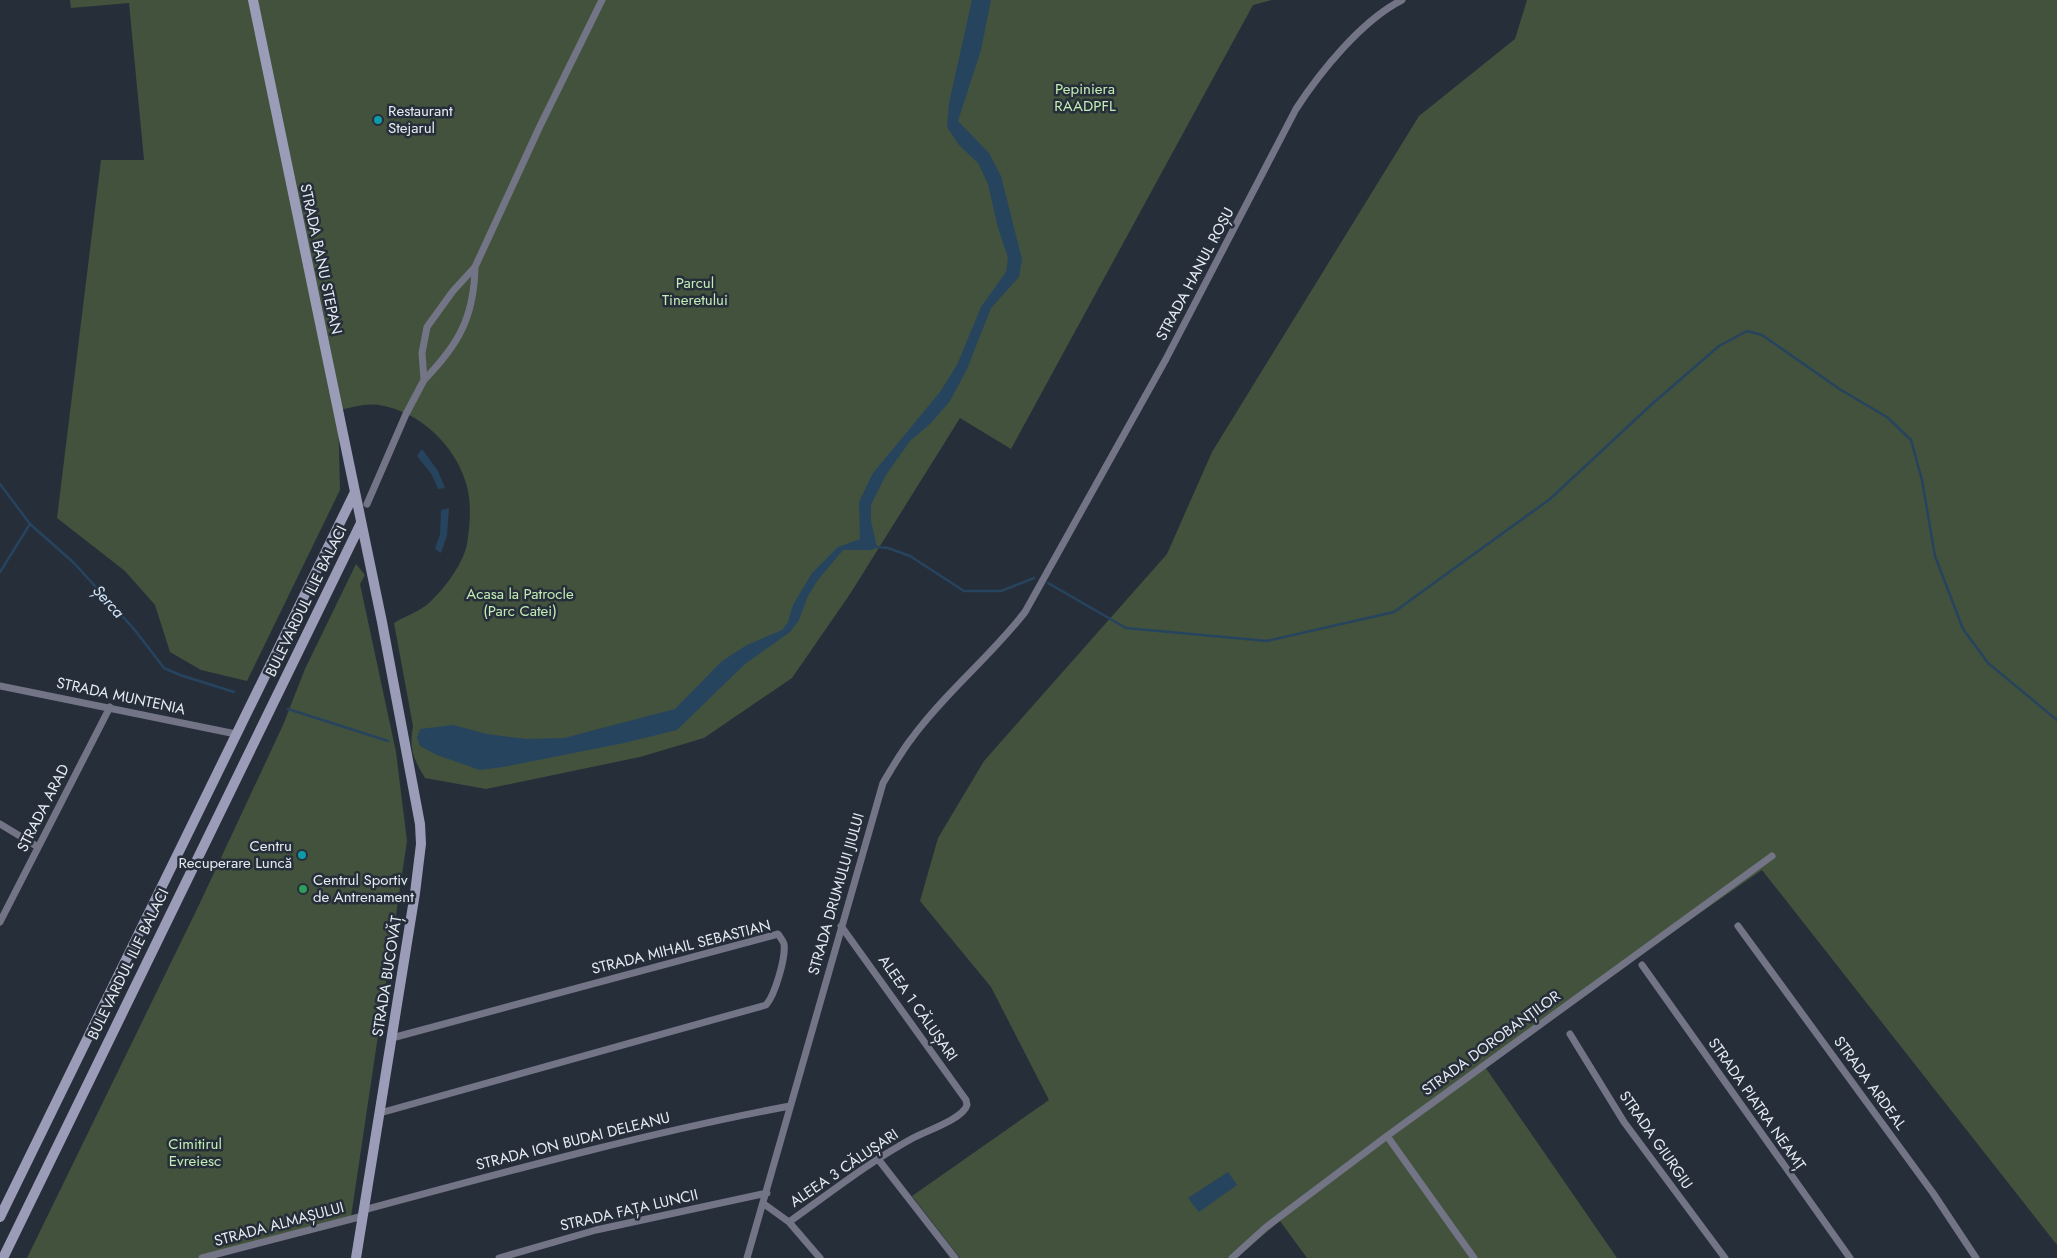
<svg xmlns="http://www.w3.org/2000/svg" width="2057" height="1258" font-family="Jost,sans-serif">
<rect width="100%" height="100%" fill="#262e3a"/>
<path fill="#42523d" d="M70,0H1272L1253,5L1011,449L960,418L850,594L792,678L704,738L640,757L486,789L425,778C413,758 409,750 413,726L394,623C405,616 421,611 430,602C445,588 463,564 467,544C470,525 472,502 466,483C455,445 419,411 379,405C366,403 351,408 338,410L340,490L247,681L201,670L170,652L155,605L125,571L57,518L101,160H144L129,3L71,8Z
M1527,0H2057V1245L1762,870L1483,1064L1617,1258H1307L1280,1221L1236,1258H960L912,1196L1049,1100L991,987L920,901L938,838L984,761L1167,554L1212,452L1419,116L1515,39Z
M356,564L365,575L360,584L396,752L407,841L351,1217L199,1258H27L199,905L283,725L305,669Z"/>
<path fill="#27445f" d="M972,0H991L981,50L958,121L989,153L1001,176L1022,259L1019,277L991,308L967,369L950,401L931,423L910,441L886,475L871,505V521L877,547L872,550H843L817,581L808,596L799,620L790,632L745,664L677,730L624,743L503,767L480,770L437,755L420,746L417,738L420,729L453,725L487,734L527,739L564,738L675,709L722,661L747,645L782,630L788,622L793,605L812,573L838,547L860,539L859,502L873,473L940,392L957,365L981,307L1006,272L1008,258L998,228L988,184L978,163L959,145L947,127L949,103Z
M422,449L438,471L445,488L438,489L432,475L417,456Z
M449,508L447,535L441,553L435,549L440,534L441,510Z
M1228,1172L1237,1185L1199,1212L1188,1198Z"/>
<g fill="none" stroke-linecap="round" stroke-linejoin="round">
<path stroke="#27445f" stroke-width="2.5" d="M0,484L30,524L74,563L134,629L164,668L180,675L234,692
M877,547L888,548L910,556L964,591H1001L1034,578
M0,572L30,524
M1048,583L1126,628L1267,641L1394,612L1550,499L1652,404L1719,346L1747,331L1762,335L1841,390L1887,417L1911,440L1922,480L1935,556L1963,629L1988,663L2057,720
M288,709L388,741"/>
<path stroke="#737586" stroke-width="7" d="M424,380C458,345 474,318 475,267
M367,504L406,414L424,380L422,353L427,327L453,291L475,267L540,126L602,0
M0,686L236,734
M0,824L38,847
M0,922L110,707
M1738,926L1933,1193L1976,1258
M1642,965L1850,1258
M1570,1034L1624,1122L1725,1258
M380,1113L766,1005C775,995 786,957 784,944C783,941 780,937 778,934L392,1038
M1387,1136L1474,1258
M878,1159L955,1258
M764,1204L789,1222L820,1258
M364,1210C505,1172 646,1133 790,1106
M789,1222C830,1193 869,1162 913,1138C926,1131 963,1119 967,1105L966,1100L841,926
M202,1258L363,1216
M499,1258L596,1230L767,1193
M747,1258L883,783C892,768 901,752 912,738C945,693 990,657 1025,612L1166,359L1296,109C1320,72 1362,20 1402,0
M1232,1258L1265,1228L1387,1136L1772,856"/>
<path stroke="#9b9db8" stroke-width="10" d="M253,0L382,622L420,824L421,844L415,893L356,1258
M0,1217L355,492
M3,1258L361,523"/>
</g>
<g fill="#0f9aa8" stroke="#262e3a" stroke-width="2">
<circle cx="378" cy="120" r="5"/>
<circle cx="302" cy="855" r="5"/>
</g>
<circle fill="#2e9e5b" stroke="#262e3a" stroke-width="2" cx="303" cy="889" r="5"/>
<g text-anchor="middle" stroke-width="5" stroke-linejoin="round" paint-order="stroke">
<g font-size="15" fill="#c3edb4" stroke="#262e3a">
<text x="1085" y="94">Pepiniera<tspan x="1085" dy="17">RAADPFL</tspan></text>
<text x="695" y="288">Parcul<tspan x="695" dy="17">Tineretului</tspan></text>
<text x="520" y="599">Acasa la Patrocle<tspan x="520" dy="17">(Parc Catei)</tspan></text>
<text x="195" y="1149">Cimitirul<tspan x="195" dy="17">Evreiesc</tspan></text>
</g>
<g font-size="15" fill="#e6ebf2" stroke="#262e3a" text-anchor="start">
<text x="388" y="116">Restaurant<tspan x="388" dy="17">Stejarul</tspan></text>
<text x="292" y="851" text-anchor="end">Centru<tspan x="292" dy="17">Recuperare Luncă</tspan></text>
<text x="313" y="885">Centrul Sportiv<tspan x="313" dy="17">de Antrenament</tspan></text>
</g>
<g font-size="15" fill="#e6ebf2" stroke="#262e3a">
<text transform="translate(321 259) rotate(78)" y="5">STRADA BANU STEPAN</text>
<text transform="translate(1195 274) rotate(-62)" y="5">STRADA HANUL ROȘU</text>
<text transform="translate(306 601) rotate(-64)" y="5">BULEVARDUL ILIE BALACI</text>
<text transform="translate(121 696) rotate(12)" y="5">STRADA MUNTENIA</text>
<text transform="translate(43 808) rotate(-63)" y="5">STRADA ARAD</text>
<text transform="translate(836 894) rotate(-74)" y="5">STRADA DRUMULUI JIULUI</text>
<text transform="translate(681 947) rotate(-14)" y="5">STRADA MIHAIL SEBASTIAN</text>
<text transform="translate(128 964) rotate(-64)" y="5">BULEVARDUL ILIE BALACI</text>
<text transform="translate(387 976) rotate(-81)" y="5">STRADA BUCOVĂȚ</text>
<text transform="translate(918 1008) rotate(55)" y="5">ALEEA 1 CĂLUȘARI</text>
<text transform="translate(1491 1043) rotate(-36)" y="5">STRADA DOROBANȚILOR</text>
<text transform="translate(1870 1083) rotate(54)" y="5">STRADA ARDEAL</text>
<text transform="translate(1757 1104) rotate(55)" y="5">STRADA PIATRA NEAMȚ</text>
<text transform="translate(1656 1140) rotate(55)" y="5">STRADA GIURGIU</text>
<text transform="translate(573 1141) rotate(-14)" y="5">STRADA ION BUDAI DELEANU</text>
<text transform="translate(844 1168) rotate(-34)" y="5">ALEEA 3 CĂLUȘARI</text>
<text transform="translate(629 1210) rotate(-13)" y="5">STRADA FAȚA LUNCII</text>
<text transform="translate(279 1224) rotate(-15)" y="5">STRADA ALMAȘULUI</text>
</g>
<g font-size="16" font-style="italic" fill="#d0e4f9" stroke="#262e3a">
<text transform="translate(109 601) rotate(48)" y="6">Șerca</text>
</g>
</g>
</svg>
